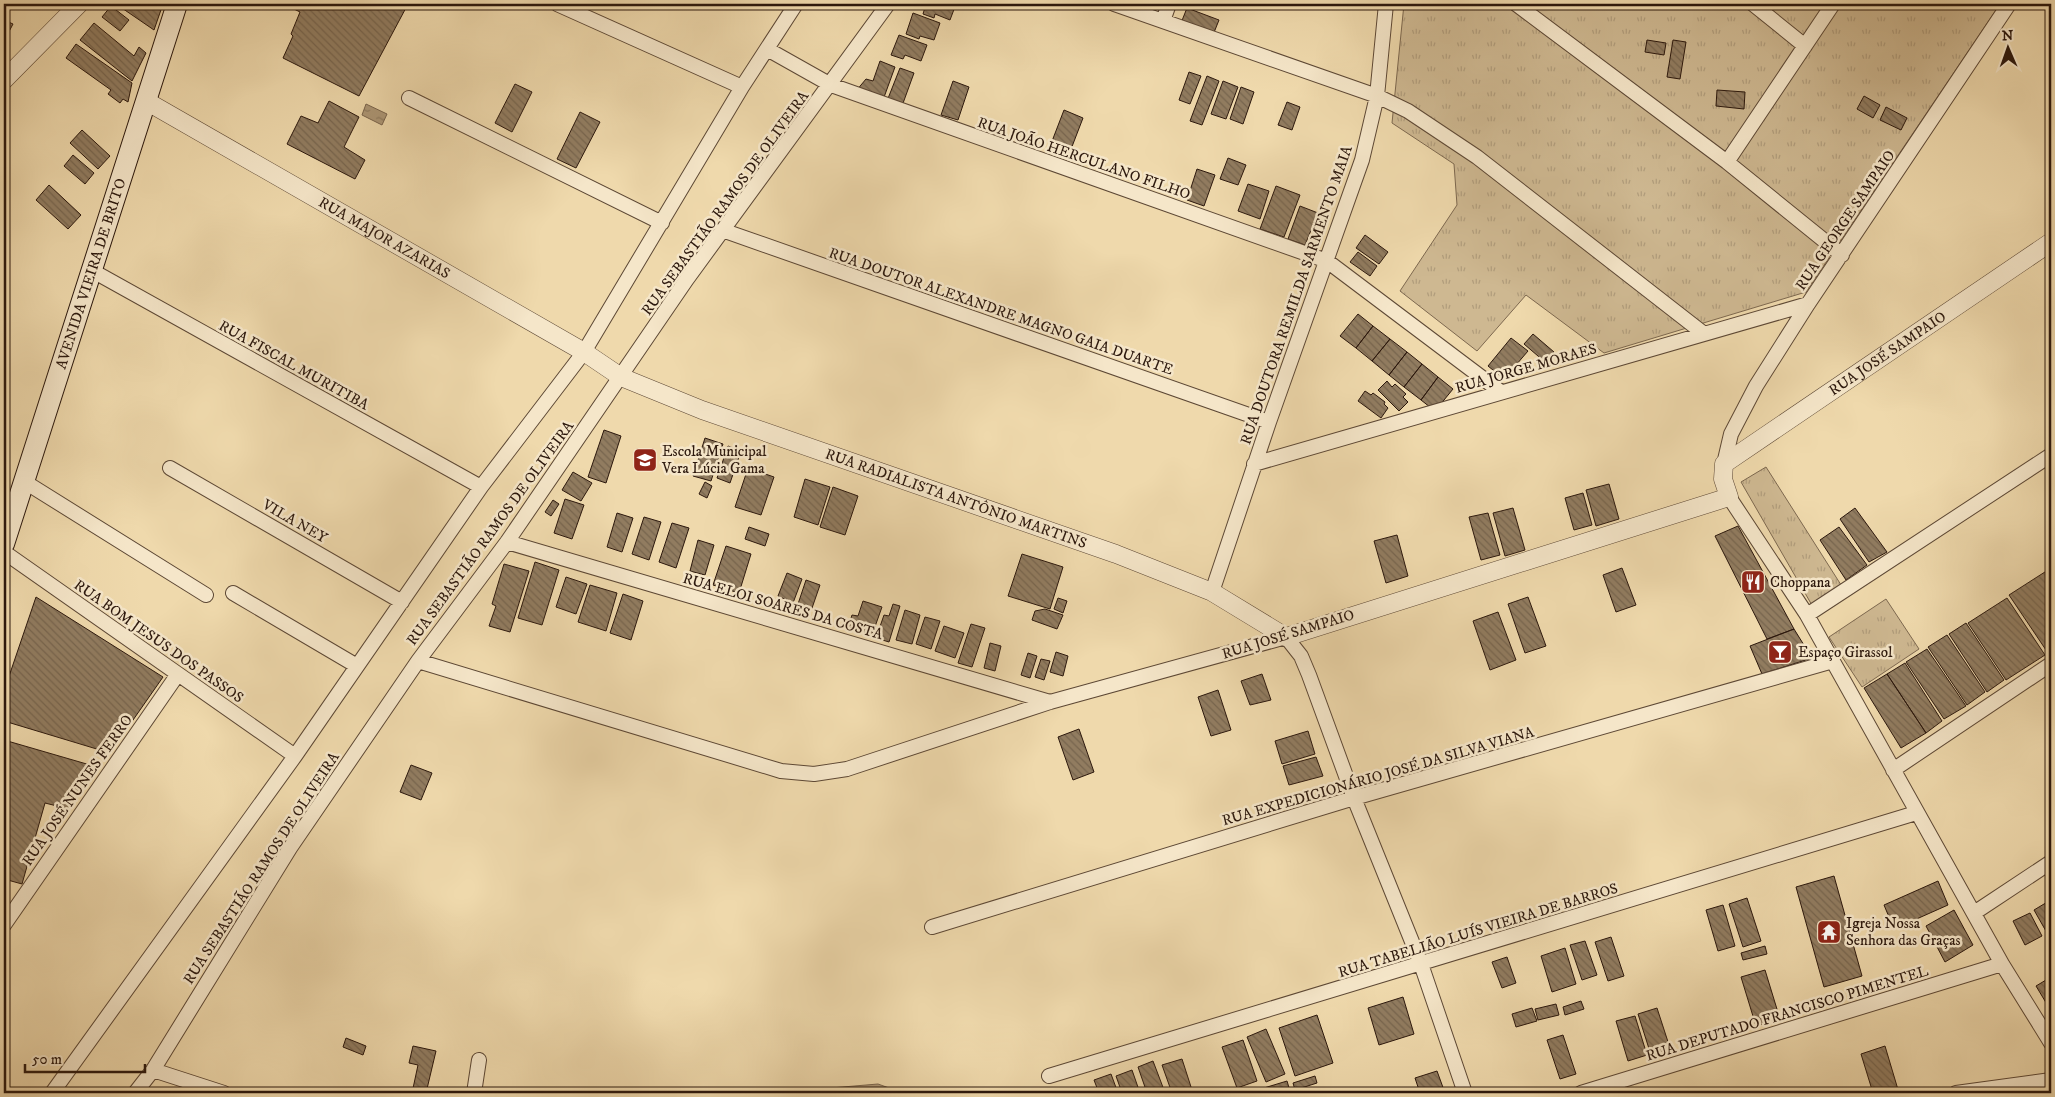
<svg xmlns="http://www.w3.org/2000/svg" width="2055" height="1097" font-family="'IM FELL DW Pica',serif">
<defs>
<pattern id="grass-tufts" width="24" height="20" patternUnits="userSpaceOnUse" patternTransform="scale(1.25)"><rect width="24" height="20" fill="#ceb891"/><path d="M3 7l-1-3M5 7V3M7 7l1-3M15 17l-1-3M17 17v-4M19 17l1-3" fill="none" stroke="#b19d7c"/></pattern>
<pattern id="water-ripples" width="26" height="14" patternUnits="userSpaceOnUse" patternTransform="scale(1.25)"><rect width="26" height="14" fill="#ad9776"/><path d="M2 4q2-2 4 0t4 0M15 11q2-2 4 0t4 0" fill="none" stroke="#8d7a5f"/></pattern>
<pattern id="building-back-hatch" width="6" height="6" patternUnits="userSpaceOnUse" patternTransform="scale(1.25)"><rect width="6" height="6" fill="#917c60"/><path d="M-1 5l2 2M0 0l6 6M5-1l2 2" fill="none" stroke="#77654e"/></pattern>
</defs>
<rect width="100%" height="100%" fill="#efd9ac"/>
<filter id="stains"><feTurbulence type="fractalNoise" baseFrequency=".004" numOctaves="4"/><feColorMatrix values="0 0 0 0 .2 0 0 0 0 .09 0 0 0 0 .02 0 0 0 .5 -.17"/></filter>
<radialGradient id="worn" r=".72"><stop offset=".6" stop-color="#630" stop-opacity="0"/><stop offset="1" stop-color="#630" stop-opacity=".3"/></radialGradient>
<path fill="url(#grass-tufts)" stroke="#7d684f" d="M1404,4H2000L1806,292L1604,353L1526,295L1477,351L1400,291L1457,205L1454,164L1392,123Z
M1766,467L1843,588L1813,607L1741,482Z
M1886,599L1919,649L1862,687L1829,637Z"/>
<path fill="url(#water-ripples)" stroke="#79644c" d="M366,104L387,114L382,125L362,115Z
M878,1084L903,1093H808L819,1089Z"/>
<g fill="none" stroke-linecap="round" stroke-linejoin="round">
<path stroke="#6c5842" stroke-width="1" d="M831,1093L877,1089L888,1093"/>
</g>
<path fill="url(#building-back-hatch)" stroke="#2c180d" d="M116,4H163L154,30Z
M284,4H408L359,96L283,58L293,36L291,34L300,12Z
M926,4H956L950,20L935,14L934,18L923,14Z
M111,6L129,20L120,31L102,17Z
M1187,8L1219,20L1213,35L1181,23Z
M913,13L940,23L934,40L920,36L919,39L906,34Z
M4,20L13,24L4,41Z
M94,23L134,56L139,47L146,53L132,81L80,40Z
M899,35L927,45L921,61L905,55L903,59L891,55Z
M1647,40L1666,43L1664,55L1645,52Z
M1673,40L1686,42L1680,79L1667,77Z
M76,44L132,83L128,102L123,99L120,103L108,94L111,90L66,58Z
M880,61L895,67L883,100L856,91L866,79L873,81Z
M900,68L914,73L902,106L887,101Z
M1189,72L1201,76L1190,104L1179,100Z
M1207,76L1219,81L1202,125L1190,121Z
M953,81L969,87L958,120L941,115Z
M1223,81L1238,87L1226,119L1211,114Z
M515,84L532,92L512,132L495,123Z
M1241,87L1254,92L1243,124L1230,119Z
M1717,90L1745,92L1744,109L1716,106Z
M1864,96L1880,105L1873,118L1857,109Z
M329,101L359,117L344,147L365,160L355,179L287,144L301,116L318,123Z
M1287,102L1300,107L1292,130L1278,125Z
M1886,107L1907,118L1901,130L1880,120Z
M1064,110L1083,118L1068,157L1049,149Z
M580,112L600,122L576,168L557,159Z
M82,130L110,156L98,169L70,143Z
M73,155L94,173L85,184L64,166Z
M1228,158L1246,165L1238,185L1220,179Z
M1197,169L1215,175L1204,206L1187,200Z
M1248,184L1269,191L1260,219L1238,211Z
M49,185L81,215L68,229L36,200Z
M1276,186L1300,195L1284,237L1260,229Z
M1300,206L1318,213L1305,245L1288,239Z
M1365,235L1388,252L1379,264L1356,248Z
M1358,252L1377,266L1370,276L1350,262Z
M1358,314L1373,326L1356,348L1340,336Z
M1373,326L1390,339L1372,361L1356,348Z
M1533,334L1554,352L1545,362L1524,344Z
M1511,338L1528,351L1504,379L1488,366Z
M1390,339L1407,352L1389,375L1372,361Z
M1407,352L1422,364L1404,387L1389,375Z
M1422,364L1438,377L1421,400L1404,387Z
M1438,377L1453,389L1435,411L1421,400Z
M1387,381L1392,387L1395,384L1406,394L1403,397L1408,402L1399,411L1378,390Z
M1365,391L1371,395L1373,393L1385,402L1384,404L1388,408L1381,418L1358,401Z
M604,430L621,436L606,483L588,477Z
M705,438L723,444L711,481L693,476Z
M728,446L741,451L730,483L717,478Z
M748,468L774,477L761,515L735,507Z
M573,472L592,483L581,501L562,490Z
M805,479L830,487L818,525L794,517Z
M705,482L712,486L707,498L699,494Z
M1609,484L1619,519L1596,526L1586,490Z
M833,487L858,496L845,535L820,527Z
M1583,493L1592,525L1574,530L1565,498Z
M565,499L584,505L572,539L554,533Z
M553,500L559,504L551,516L545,512Z
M1513,508L1525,550L1505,556L1493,513Z
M1855,508L1887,552L1869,562L1840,519Z
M617,513L633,518L622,552L607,547Z
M1488,513L1500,555L1481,560L1469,517Z
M644,517L661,522L649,560L632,554Z
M672,523L689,528L676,568L659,562Z
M1738,526L1794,629L1767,639L1715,536Z
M749,527L769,534L765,546L745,539Z
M1839,527L1867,565L1846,580L1820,540Z
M1397,535L1408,576L1386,583L1374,541Z
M698,540L714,545L705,575L690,571Z
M726,546L751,554L739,593L713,585Z
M1022,554L1063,567L1050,609L1008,596Z
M535,562L559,570L542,625L518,618Z
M504,564L529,571L510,632L489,626L496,606L492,604Z
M1622,568L1636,605L1616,612L1603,575Z
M2048,570L2051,574V651L2048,653L2009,595Z
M787,573L802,579L793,603L778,596Z
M566,577L587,584L576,614L556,607Z
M806,580L820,585L811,611L797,607Z
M590,585L617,593L606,631L578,622Z
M623,594L643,601L631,640L610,633Z
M36,597L163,677L110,753L4,721V691Z
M1528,597L1546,646L1525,653L1508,604Z
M1058,598L1067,601L1063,613L1054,609Z
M2007,598L2045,655L2006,680L1968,623Z
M863,601L882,607L872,635L848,627L852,615L858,616Z
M893,604L900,606L889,642L876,638L884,615L889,616Z
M1045,609L1063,615L1057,629L1032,620L1035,611Z
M905,610L920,615L912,644L896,640Z
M1498,612L1516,660L1490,670L1473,621Z
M925,617L940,621L931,649L916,644Z
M1966,623L2004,680L1987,692L1949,634Z
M971,624L985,628L972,667L958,663Z
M944,626L964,633L955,658L935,651Z
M1794,629L1812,658L1762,674L1750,646Z
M1947,635L1985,692L1967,705L1928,647Z
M990,643L1001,646L995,671L984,668Z
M1927,649L1966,706L1944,719L1906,662Z
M1056,652L1068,656L1063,676L1050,672Z
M1028,653L1037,656L1030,678L1021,675Z
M1041,659L1050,661L1044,680L1035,677Z
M1905,663L1942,721L1926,733L1887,674Z
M1262,674L1271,700L1250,705L1241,681Z
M1887,674L1926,733L1901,748L1864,688Z
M1218,690L1231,730L1211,736L1198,697Z
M1079,729L1094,772L1073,780L1058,737Z
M1308,731L1315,754L1282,764L1275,741Z
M4,740L97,767L69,809L45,803L22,884L4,879Z
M1316,757L1323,776L1289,785L1283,766Z
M411,765L432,773L421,800L400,792Z
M1834,876L1862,976L1824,987L1796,887Z
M1938,881L1948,905L1894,929L1884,905Z
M1747,898L1761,941L1743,947L1729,904Z
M2049,901L2051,904V940L2034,910Z
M1723,905L1735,946L1718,951L1706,910Z
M1954,910L1973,945L1945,962L1926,926Z
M2030,913L2042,936L2025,945L2013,921Z
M1611,937L1624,976L1608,981L1595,942Z
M1585,941L1597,975L1582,980L1570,945Z
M1765,946L1767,954L1743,960L1741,953Z
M1565,948L1576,984L1552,992L1541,956Z
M1507,957L1516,983L1502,988L1492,962Z
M1765,970L1780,1019L1756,1026L1741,977Z
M2051,977V1004L2048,1006L2036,986Z
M1403,997L1414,1034L1379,1045L1368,1008Z
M1581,1001L1584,1009L1565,1015L1563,1007Z
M1556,1004L1559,1015L1538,1020L1535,1009Z
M1532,1008L1537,1021L1516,1027L1512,1014Z
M1657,1008L1670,1048L1651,1055L1638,1014Z
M1317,1015L1333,1063L1295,1076L1279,1028Z
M1635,1016L1647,1055L1628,1061L1616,1021Z
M1266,1029L1285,1074L1266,1082L1247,1037Z
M1563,1035L1576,1074L1560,1079L1547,1040Z
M346,1038L366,1046L363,1055L343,1047Z
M1243,1040L1257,1081L1237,1088L1222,1047Z
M413,1046L436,1051L426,1093H412L418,1065L409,1063Z
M1885,1046L1899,1093H1873L1861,1054Z
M1182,1059L1192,1090L1172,1093L1162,1065Z
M1153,1061L1164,1090L1147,1093L1138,1067Z
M1132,1070L1140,1093H1122L1116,1076Z
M1437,1071L1445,1093H1420L1415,1078Z
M1111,1074L1118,1093H1099L1094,1080Z
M1315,1076L1317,1083L1295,1090L1293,1083Z
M1287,1081L1290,1091L1265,1093L1264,1088Z"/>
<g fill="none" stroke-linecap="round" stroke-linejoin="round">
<defs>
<path id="minor" d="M557,4L742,87
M1114,4L1377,96L1408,111L1477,157L1703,333
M1516,4L1727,162L1842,255
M1753,4L1805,46
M1163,21L1169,4
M767,49L831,85L1327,261L1501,392
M409,98L662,223
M1727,162L1833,4
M722,230L1269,422
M91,270L481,487
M1254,464L1808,304
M1724,464L1731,434L1756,386L1808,304L2009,4
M170,468L402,602
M25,482L206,595
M1729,497L1807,615L2002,964L2051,1043
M507,542L1050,702
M4,552L295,756
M1212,592L1269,422L1362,160L1377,96L1386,4
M233,593L357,666
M1807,615L2051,455
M418,661L781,771L814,774L847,769L1050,702L1286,637L1301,656L1309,675L1354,798L1421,964L1465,1093
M1893,770L2051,664
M1974,913L2051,862
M4,925L178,674
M932,927L1354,798L1833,661
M153,1070L224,1093
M1049,1076L1916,813
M52,1093L295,756L481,487L584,352L742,87L796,4
M135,1093L153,1070L290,848L418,661L507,542L687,279L888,4
M474,1093L479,1060
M1581,1093L2002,964
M1956,1093L2051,1080"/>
<g id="tertiary">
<path d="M4,80L79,4"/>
<path id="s1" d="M146,101L584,352L621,377L702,410L1116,554L1212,592L1286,637L1729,497L1723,479L1724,464L2051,242"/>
</g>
<g id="secondary">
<path id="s2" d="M4,544L177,4"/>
</g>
</defs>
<use href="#minor" stroke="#5d4835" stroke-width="16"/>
<use href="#tertiary" stroke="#5d4835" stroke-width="19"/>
<use href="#secondary" stroke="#2c180d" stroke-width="22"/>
<use href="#minor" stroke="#f5e6c9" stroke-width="14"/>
<use href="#tertiary" stroke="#f5e6c9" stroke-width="18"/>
<use href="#secondary" stroke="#f5e6c9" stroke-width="20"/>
</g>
<defs>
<symbol id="school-square" viewBox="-11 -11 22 22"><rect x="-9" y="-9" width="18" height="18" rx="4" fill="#8f2418" stroke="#f5e6c9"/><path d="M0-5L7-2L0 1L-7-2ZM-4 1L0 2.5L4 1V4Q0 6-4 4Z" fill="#fff"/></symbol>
<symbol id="restaurant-square" viewBox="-11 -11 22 22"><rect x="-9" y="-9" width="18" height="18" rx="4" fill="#8f2418" stroke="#f5e6c9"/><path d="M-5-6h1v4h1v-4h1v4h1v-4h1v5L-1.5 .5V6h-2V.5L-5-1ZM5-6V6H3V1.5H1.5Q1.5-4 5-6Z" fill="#fff"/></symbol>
<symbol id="bar-square" viewBox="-11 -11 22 22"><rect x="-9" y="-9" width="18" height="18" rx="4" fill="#8f2418" stroke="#f5e6c9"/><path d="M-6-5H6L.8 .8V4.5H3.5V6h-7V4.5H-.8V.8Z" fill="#fff"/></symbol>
<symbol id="temple-square" viewBox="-11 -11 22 22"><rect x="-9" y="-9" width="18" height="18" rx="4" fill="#8f2418" stroke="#f5e6c9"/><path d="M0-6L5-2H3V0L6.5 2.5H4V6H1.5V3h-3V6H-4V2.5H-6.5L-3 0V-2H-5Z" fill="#fff"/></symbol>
</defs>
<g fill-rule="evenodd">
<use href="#school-square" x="631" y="446" width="28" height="28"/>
<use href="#restaurant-square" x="1739" y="568" width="28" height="28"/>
<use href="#bar-square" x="1766" y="638" width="28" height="28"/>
<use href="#temple-square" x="1815" y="918" width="28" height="28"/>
</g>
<g text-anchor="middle" stroke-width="5" stroke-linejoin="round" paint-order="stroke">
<g font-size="15" fill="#2c180d" stroke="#f5e6c9">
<text transform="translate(1084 158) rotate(19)" y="5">RUA JOÃO HERCULANO FILHO</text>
<text transform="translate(725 203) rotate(-54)" y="5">RUA SEBASTIÃO RAMOS DE OLIVEIRA</text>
<text transform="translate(1845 220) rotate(-56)" y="5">RUA GEORGE SAMPAIO</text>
<text dy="5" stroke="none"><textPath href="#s1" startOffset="275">RUA MAJOR AZARIAS</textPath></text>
<text dy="5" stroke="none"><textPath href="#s2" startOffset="284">AVENIDA VIEIRA DE BRITO</textPath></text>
<text transform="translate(1296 295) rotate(-71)" y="5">RUA DOUTORA REMILDA SARMENTO MAIA</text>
<text transform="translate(1001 311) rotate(19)" y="5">RUA DOUTOR ALEXANDRE MAGNO GAIA DUARTE</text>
<text dy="5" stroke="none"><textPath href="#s1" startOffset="1961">RUA JOSÉ SAMPAIO</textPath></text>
<text transform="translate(294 365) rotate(29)" y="5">RUA FISCAL MURITIBA</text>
<text transform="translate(1526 368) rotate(-16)" y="5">RUA JORGE MORAES</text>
<text dy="5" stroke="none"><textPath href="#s1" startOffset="906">RUA RADIALISTA ANTÔNIO MARTINS</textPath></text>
<text transform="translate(295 521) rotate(30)" y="5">VILA NEY</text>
<text transform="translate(490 533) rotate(-54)" y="5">RUA SEBASTIÃO RAMOS DE OLIVEIRA</text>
<text transform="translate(783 606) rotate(16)" y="5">RUA ELOI SOARES DA COSTA</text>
<text transform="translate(1288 634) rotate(-17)" y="5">RUA JOSÉ SAMPAIO</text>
<text transform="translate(159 641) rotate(35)" y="5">RUA BOM JESUS DOS PASSOS</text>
<text transform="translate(1378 776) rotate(-16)" y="5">RUA EXPEDICIONÁRIO JOSÉ DA SILVA VIANA</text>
<text transform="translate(77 790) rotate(-55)" y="5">RUA JOSÉ NUNES FERRO</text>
<text transform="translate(261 868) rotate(-57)" y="5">RUA SEBASTIÃO RAMOS DE OLIVEIRA</text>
<text transform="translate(1478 930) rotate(-17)" y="5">RUA TABELIÃO LUÍS VIEIRA DE BARROS</text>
<text transform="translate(1787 1013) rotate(-17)" y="5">RUA DEPUTADO FRANCISCO PIMENTEL</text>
</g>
<g font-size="15" fill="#2c180d" stroke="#f5e6c9" text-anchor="start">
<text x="662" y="456">Escola Municipal<tspan x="662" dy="17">Vera Lúcia Gama</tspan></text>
<text x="1770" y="587">Choppana</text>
<text x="1798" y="657">Espaço Girassol</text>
<text x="1846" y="928">Igreja Nossa<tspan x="1846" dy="17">Senhora das Graças</tspan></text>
</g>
</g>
<rect width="2055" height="1097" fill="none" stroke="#efd9ac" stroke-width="20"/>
<rect x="5" y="5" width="2045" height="1087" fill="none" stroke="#2c180d" stroke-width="2.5"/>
<rect x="10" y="10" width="2035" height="1077" fill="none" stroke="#2c180d"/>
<g transform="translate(2008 48) rotate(358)" stroke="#f5e6c9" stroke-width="4" paint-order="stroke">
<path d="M0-4L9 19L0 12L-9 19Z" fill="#2c180d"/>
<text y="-8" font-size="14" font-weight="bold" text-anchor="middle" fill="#2c180d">N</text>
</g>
<path d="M25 1064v8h120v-8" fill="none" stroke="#2c180d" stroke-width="2.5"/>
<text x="32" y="1064" font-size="15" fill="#2c180d" stroke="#f5e6c9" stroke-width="4" paint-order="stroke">50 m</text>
<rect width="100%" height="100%" filter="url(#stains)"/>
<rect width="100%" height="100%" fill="url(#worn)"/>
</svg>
